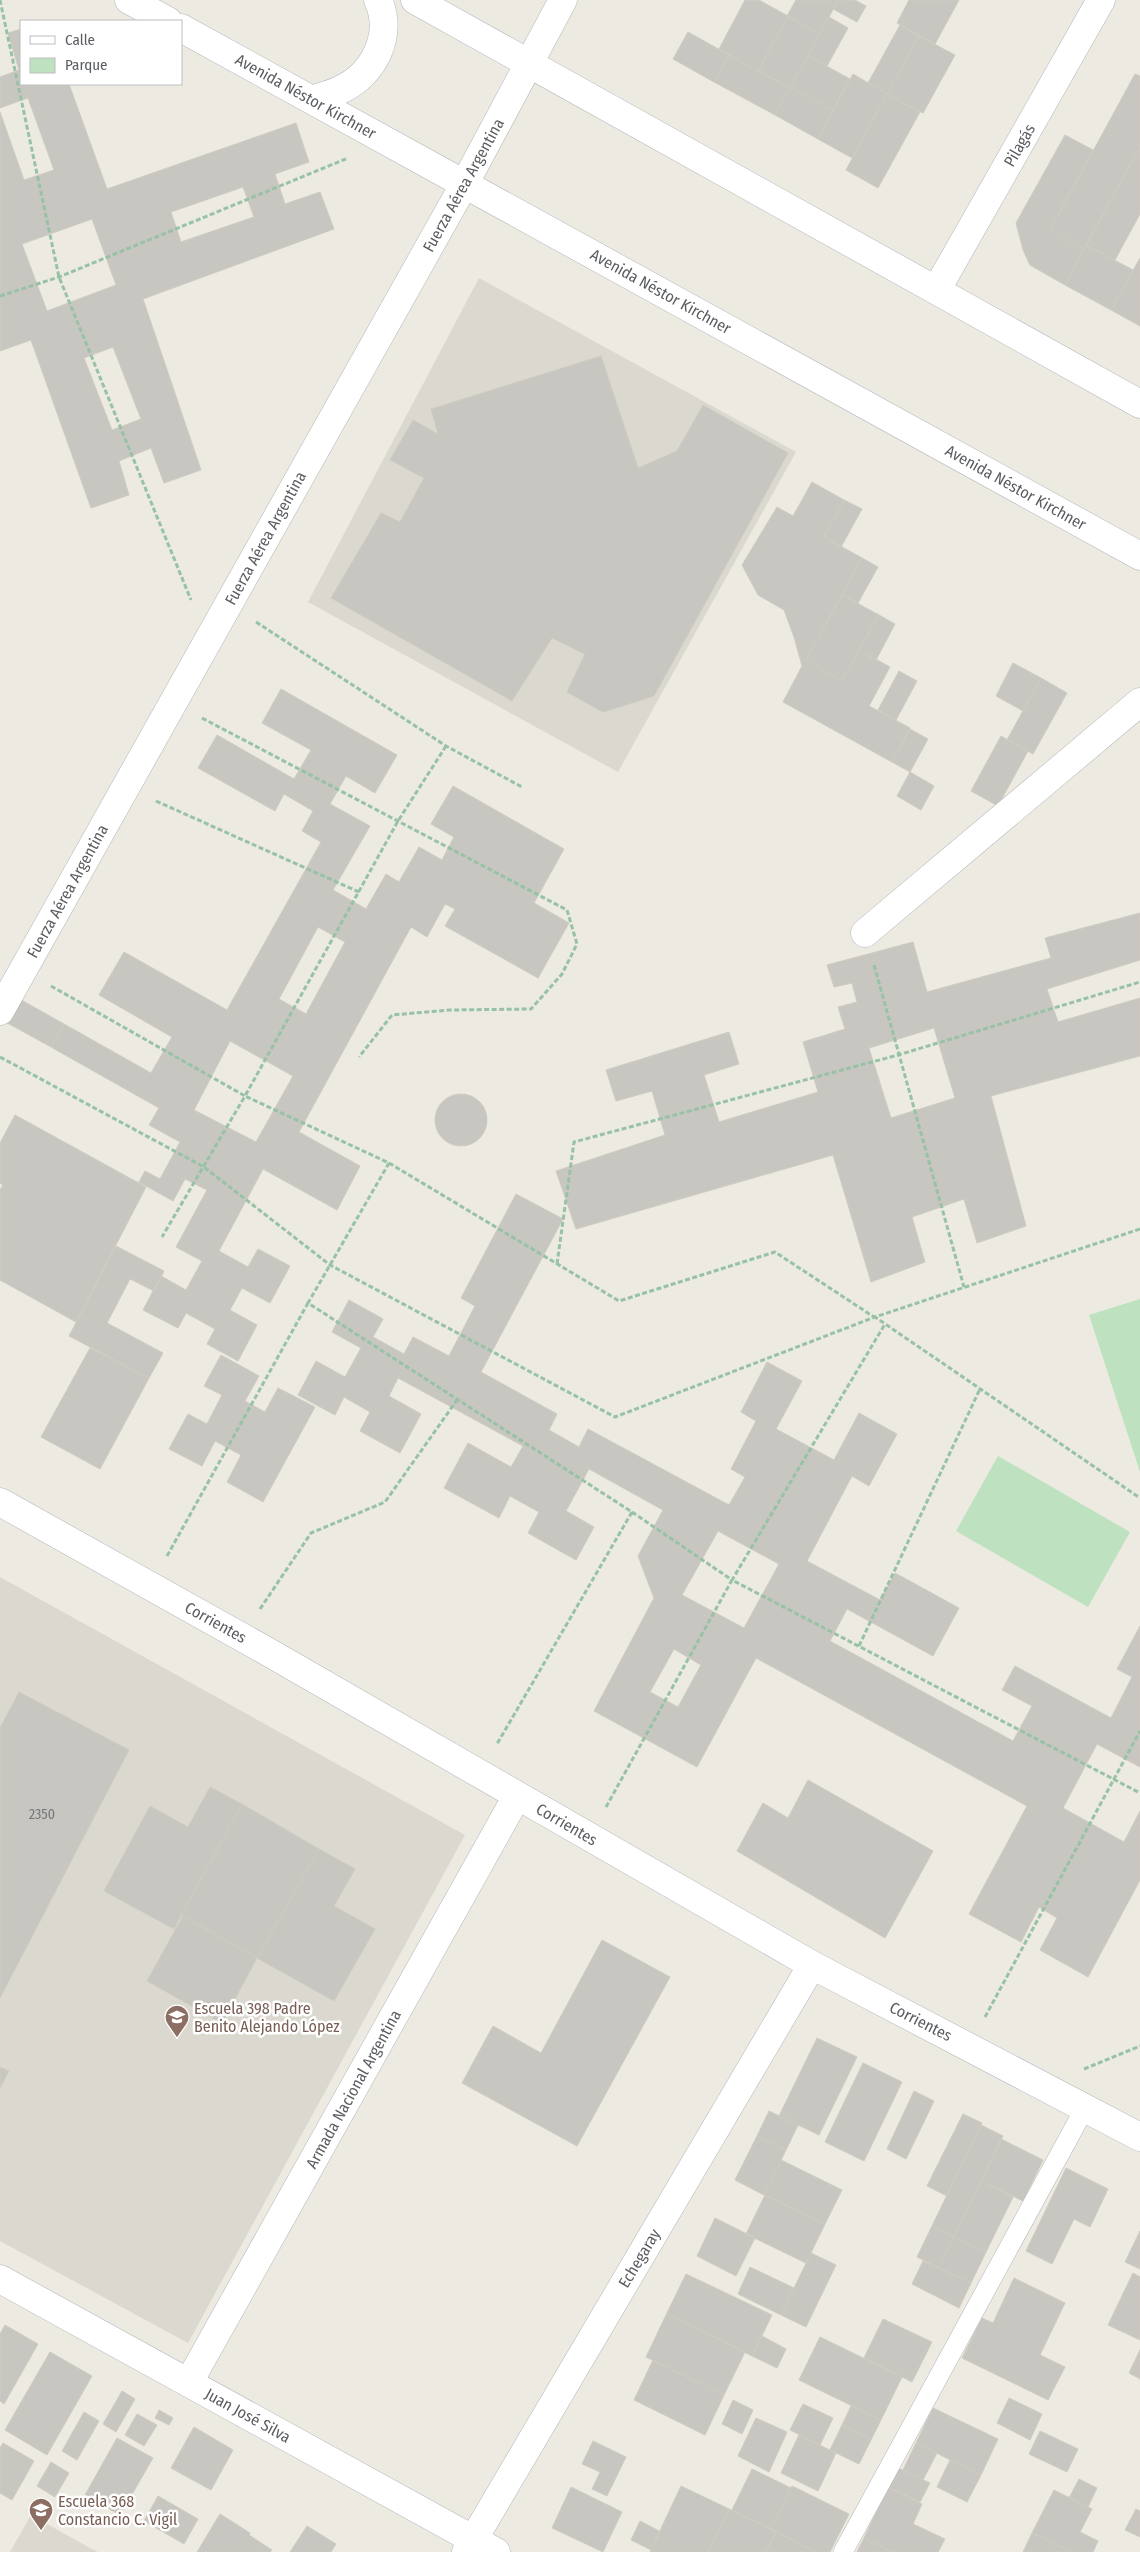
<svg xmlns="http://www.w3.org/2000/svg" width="1140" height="2552" font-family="'Fira Sans Condensed',sans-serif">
<rect width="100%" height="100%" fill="#eceae1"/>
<path fill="#dbd9cf" d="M479,278L796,452L618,772L308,602Z
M0,1577L465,1835L188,2343L0,2241Z
M31,2515L90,2548L98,2552H10Z"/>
<path fill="#bee2c0" d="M1140,1299V1472L1089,1315Z
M998,1456L1130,1532L1088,1607L956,1531Z"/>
<path fill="#c8c6c0" stroke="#d0cbc0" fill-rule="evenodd" d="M745,0H759L788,16L758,71L719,49Z
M796,0H838L820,34L787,16Z
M838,0H855L866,6L857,22L833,9Z
M909,0H959L935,44L897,23Z
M788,16L820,34L790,88L758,71Z
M829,17L848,28L827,66L808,56Z
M900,25L919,36L887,94L868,83Z
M21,29V84H69L107,189L296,123L309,162L275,174L285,204L320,192L334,229L143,299L201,470L164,483L151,448L119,461L129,495L91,508L31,340L0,351V112L24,180L54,170L28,98L0,108V77L19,70L8,33ZM243,187L254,217L181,242L171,212ZM92,219L116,285L47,311L22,244ZM113,347L141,419L112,430L84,358Z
M688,32L729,55L714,82L673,59Z
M919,36L955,55L923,113L887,94Z
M729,55L790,88L775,115L714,82Z
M808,56L850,79L833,110L790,88Z
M853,74L887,94L852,158L818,139Z
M1135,74L1140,76V147L1084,249L1050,230Z
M790,88L833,110L818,139L775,115Z
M887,94L920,112L878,188L846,170Z
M1065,135L1093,150L1050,230L1084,249L1065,285L1030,265L1023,250L1016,223Z
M1140,147V214L1115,260L1086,245Z
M1086,245L1133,270L1111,310L1065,285Z
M1140,258V326L1111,310Z
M601,356L638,468L677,451L703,405L788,453L654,696L603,712L567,692L585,654L552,638L512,701L331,598L381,513L400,522L424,478L390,460L413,420L438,434L431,409Z
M812,482L844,500L824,537L862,558L806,660L842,681L859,650L890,667L869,706L910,728L892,762L783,702L802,666L794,637L784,610L758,595L742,565L777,507L793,516Z
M844,500L862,509L841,547L824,537Z
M862,558L878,567L858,603L842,595Z
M842,595L879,615L842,681L806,660Z
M879,615L895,624L876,660L859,650Z
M1013,663L1041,678L1023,711L996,696Z
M899,671L917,681L896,720L878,710Z
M1041,678L1067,693L1033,754L1007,740Z
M281,689L397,755L375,793L346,776L330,804L370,826L333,890L366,909L386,874L399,882L419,847L442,860L454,837L431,824L453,786L564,849L534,903L569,923L538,978L445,926L455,909L445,904L427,937L411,927L299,1132L360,1166L337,1210L263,1169L219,1251L248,1267L258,1249L290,1266L270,1303L242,1288L230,1310L257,1325L238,1361L207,1344L215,1329L186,1313L178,1328L143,1310L161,1276L186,1290L202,1261L176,1247L207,1190L185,1179L173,1201L139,1182L145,1171L160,1179L180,1142L149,1125L159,1108L51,1047L64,1024L151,1073L172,1037L99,995L124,952L227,1010L321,842L302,831L313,811L284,794L275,811L198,768L217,735L294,779L311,750L262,723ZM318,927L345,942L306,1014L279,999ZM230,1041L293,1076L256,1142L194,1110Z
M910,729L928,739L910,772L892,762Z
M1001,736L1028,751L998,806L971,791Z
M910,772L934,786L921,810L897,796Z
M1140,913V960L1047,989L1058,1022L1140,998V1056L991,1096L1026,1226L977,1243L964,1199L912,1217L925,1262L871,1282L833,1155L576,1229L556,1171L665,1135L652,1091L616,1101L606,1070L729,1032L739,1064L704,1075L719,1122L818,1092L803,1042L845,1029L838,1007L857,1002L852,983L834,987L827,965L913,942L927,992L1051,958L1045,938ZM934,1028L955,1098L891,1118L869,1048Z
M0,988L64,1024L51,1047L0,1019Z
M435 1120a26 26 0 1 1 52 0a26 26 0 1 1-52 0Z
M15,1115L146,1187L76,1322L0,1280V1190L3,1185L0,1183V1143Z
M516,1194L563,1219L481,1372L557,1414L549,1430L579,1447L588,1429L729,1505L745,1477L731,1469L756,1421L741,1412L767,1362L802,1381L776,1429L834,1460L859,1413L897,1434L869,1486L852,1476L807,1561L880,1600L895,1573L959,1608L933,1656L847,1609L830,1641L1013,1741L1032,1706L1002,1690L1015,1666L1111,1718L1132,1677L1117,1669L1140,1626V1767L1097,1744L1063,1808L1124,1842L1140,1811V1880L1088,1977L1040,1950L1057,1918L1039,1907L1021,1942L969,1914L1027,1806L756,1658L697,1767L594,1711L654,1598L638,1556L663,1510L589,1469L566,1511L594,1527L576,1560L528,1533L539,1512L510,1496L499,1518L444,1488L468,1443L511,1467L523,1446L398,1378L389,1396L421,1414L400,1453L360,1431L370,1412L344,1397L335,1415L298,1395L316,1361L345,1377L361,1348L332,1332L349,1300L383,1319L373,1337L404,1354L413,1337L449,1356L475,1306L461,1298ZM718,1531L779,1564L744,1628L682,1595ZM674,1649L701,1665L678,1707L650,1692Z
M116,1246L164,1271L154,1291L130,1279L107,1323L163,1353L149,1378L69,1336Z
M90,1348L149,1378L100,1469L41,1437Z
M221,1355L259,1376L245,1401L265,1412L278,1388L315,1407L263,1502L227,1482L241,1455L215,1441L202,1466L169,1449L188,1414L207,1424L222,1395L204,1386Z
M19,1692L129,1750L0,1998V1728Z
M808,1780L933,1851L885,1938L737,1851L763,1803L788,1818Z
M210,1787L242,1804L174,1929L104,1891L150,1806L188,1827Z
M242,1804L319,1849L257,1958L181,1915Z
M319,1849L355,1869L334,1906L375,1929L334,2001L257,1958Z
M183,1916L257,1958L222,2023L147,1981Z
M602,1940L670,1977L577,2146L462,2083L493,2026L541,2053Z
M817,2038L857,2057L819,2135L779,2116Z
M863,2063L902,2082L864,2161L825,2142Z
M0,2067L9,2071L0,2088Z
M914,2091L934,2101L906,2159L887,2149Z
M769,2111L798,2125L786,2150L757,2136Z
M963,2114L982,2123L947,2196L927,2186Z
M981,2125L1003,2136L954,2237L932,2226Z
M757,2136L786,2150L764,2195L735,2180Z
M1001,2139L1043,2160L1023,2201L981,2181Z
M781,2160L842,2190L825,2224L764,2195Z
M1066,2168L1108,2189L1090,2227L1074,2219L1052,2264L1026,2251Z
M981,2181L1013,2197L986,2252L954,2237Z
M765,2195L825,2224L806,2263L746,2234Z
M715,2218L755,2238L736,2276L697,2256Z
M932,2226L954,2237L939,2268L917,2257Z
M1140,2231V2269L1125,2262Z
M954,2237L986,2252L971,2283L939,2268Z
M811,2253L836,2265L806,2327L781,2315Z
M923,2261L971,2283L959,2308L912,2284Z
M750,2267L794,2288L781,2315L738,2294Z
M1133,2273L1140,2277V2340L1108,2325Z
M686,2274L772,2315L752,2356L667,2313Z
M1014,2278L1065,2303L1040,2355L1065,2367L1048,2400L962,2358L982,2318L993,2323Z
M667,2313L745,2352L724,2395L646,2357Z
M883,2319L932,2342L912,2382L864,2358Z
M5,2325L38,2344L4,2404L0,2401V2334Z
M762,2336L786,2349L777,2368L752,2356Z
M820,2337L902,2377L881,2420L799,2380Z
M1140,2350V2379L1129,2373Z
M50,2352L92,2376L47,2455L5,2430Z
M653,2360L724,2395L705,2435L634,2400Z
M122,2391L135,2399L116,2432L103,2424Z
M1009,2398L1042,2414L1030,2440L997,2423Z
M733,2400L753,2410L742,2434L722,2424Z
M803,2404L833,2418L820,2445L790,2430Z
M851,2406L881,2420L871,2440L842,2425Z
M933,2408L998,2439L981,2475L916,2443Z
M159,2410L173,2418L169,2425L155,2418Z
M84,2412L99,2421L77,2460L62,2451Z
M137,2414L157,2425L144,2446L125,2435Z
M756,2418L787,2432L769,2472L738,2456Z
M842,2425L871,2440L859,2464L830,2450Z
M194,2427L233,2450L211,2490L171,2468Z
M1040,2431L1078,2449L1067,2472L1029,2454Z
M799,2435L836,2453L818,2491L781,2473Z
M117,2438L153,2458L120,2515L85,2495Z
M593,2441L626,2457L607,2496L592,2489L600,2472L582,2464Z
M3,2443L34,2461L12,2500L0,2493V2448Z
M916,2443L937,2453L923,2480L903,2470Z
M950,2460L981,2475L967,2502L937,2487Z
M51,2462L69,2473L55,2497L37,2486Z
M898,2468L930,2483L920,2502L888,2487Z
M752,2469L791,2488L771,2529L732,2510Z
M1079,2479L1097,2488L1088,2507L1069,2498Z
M681,2486L729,2509L708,2552H650Z
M792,2486L849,2514L830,2552H816L771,2529Z
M571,2487L622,2512L603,2552L552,2528Z
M888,2487L922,2504L913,2524L945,2539L938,2552H893L864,2538Z
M1054,2490L1092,2509L1080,2532L1098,2541L1093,2552H1071L1032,2533Z
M158,2496L198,2519L184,2544L144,2521Z
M729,2509L776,2532L766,2552H708Z
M1136,2509L1140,2511V2537L1125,2530Z
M220,2514L250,2533L249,2535L272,2550L270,2552H197Z
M640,2521L659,2531L651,2550L631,2540Z
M307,2526L336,2544L331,2552H290Z
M776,2532L816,2552H766Z
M1032,2533L1071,2552H1023Z
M864,2538L893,2552H857Z"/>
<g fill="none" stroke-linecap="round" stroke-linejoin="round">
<defs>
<path id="lane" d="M843,2552L1086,2106"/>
<path id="street" d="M937,289L1101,0
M865,933L1140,702
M0,1011L465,183L563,0
M0,1502L263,1649L812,1965L1140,2137
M0,2279L496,2552
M189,2382L517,1796
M466,2552L812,1965"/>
<path id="secondary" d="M129,0L168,21
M415,0L1140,404
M181,28L1140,556
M312,100C322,96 333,94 342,89C374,74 394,34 378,0"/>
</defs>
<use href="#lane" stroke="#b4b6bb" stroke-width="20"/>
<use href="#street" stroke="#b4b6bb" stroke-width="29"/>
<use href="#secondary" stroke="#b5b7bd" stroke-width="29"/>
<path stroke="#98c2a6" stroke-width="3" stroke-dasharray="5 2.5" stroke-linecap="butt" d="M0,0L59,277L191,600
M0,296L59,277L348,158
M256,622L446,746L522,787
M202,718L567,910L577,944L562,974L531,1009L450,1010L392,1015L359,1057
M446,746L398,821L245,1096L389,1163L308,1303L632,1512L497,1744
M156,801L359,892
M874,965L964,1287
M51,986L245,1096L162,1237
M0,1057L204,1167L330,1265L615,1417L875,1317
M389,1163L619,1301L775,1252L874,1317
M1140,1229L875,1317L1140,1498
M557,1264L574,1142L898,1055L1140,982
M632,1512L732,1580L885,1324
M167,1556L308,1303
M260,1609L311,1533L385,1502L457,1400
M859,1646L980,1389
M606,1807L732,1580L1140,1793
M985,2017L1140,1731
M1084,2069L1140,2046"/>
<use href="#lane" stroke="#fff" stroke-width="19"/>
<use href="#street" stroke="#fff" stroke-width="28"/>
<use href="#secondary" stroke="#fff" stroke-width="28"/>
</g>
<defs>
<symbol id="school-pin" viewBox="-11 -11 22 30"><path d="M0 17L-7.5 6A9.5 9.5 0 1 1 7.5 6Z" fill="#8d6e63" stroke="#fff"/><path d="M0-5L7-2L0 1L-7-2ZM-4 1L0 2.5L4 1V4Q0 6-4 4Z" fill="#fff"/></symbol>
</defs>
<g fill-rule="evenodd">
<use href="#school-pin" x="163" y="2003" width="28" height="38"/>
<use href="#school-pin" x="27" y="2496" width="28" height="38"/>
</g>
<g text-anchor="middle" stroke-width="5" stroke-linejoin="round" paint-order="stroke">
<g font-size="14" fill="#757679">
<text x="42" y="1819">2350</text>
</g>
<g font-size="16" fill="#595c61" stroke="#fff">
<text transform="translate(306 96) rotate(29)" y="6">Avenida Néstor Kirchner</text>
<text transform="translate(1019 145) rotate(-60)" y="6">Pilagás</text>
<text transform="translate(463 185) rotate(-61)" y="6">Fuerza Aérea Argentina</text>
<text transform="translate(661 291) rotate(29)" y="6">Avenida Néstor Kirchner</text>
<text transform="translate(1016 487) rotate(29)" y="6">Avenida Néstor Kirchner</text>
<text transform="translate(265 538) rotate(-61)" y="6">Fuerza Aérea Argentina</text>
<text transform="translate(67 891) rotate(-61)" y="6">Fuerza Aérea Argentina</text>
<text transform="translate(216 1622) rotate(29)" y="6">Corrientes</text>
<text transform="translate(567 1824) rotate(30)" y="6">Corrientes</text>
<text transform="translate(921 2021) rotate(27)" y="6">Corrientes</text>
<text transform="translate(353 2089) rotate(-61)" y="6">Armada Nacional Argentina</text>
<text transform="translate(639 2258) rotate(-59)" y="6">Echegaray</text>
<text transform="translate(248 2415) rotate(29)" y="6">Juan José Silva</text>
</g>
<g font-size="16" fill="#785e54" stroke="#fff" text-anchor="start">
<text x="194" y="2014">Escuela 398 Padre<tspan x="194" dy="18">Benito Alejando López</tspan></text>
<text x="58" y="2507">Escuela 368<tspan x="58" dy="18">Constancio C. Vigil</tspan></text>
</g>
</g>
<rect x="20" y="20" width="162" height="65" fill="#ffffff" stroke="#bdbec0"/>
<rect x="30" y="36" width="25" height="8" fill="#ffffff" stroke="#bdbec0"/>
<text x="65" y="45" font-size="15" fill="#595c61">Calle</text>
<rect x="30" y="58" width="25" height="15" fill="#bee2c0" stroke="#bdbec0"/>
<text x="65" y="70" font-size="15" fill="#595c61">Parque</text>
</svg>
